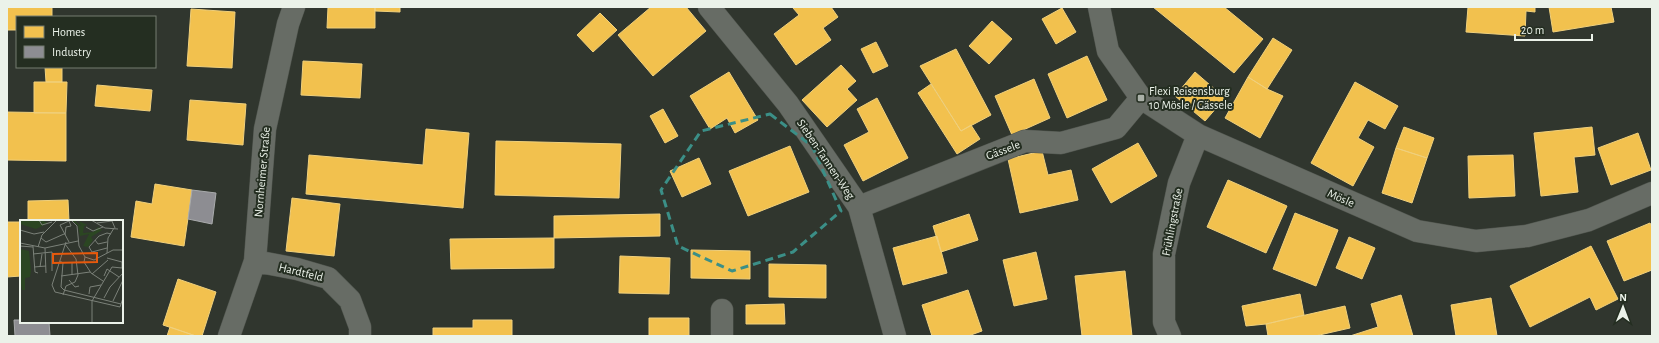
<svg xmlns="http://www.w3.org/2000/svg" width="1659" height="343" font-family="'Alegreya Sans',sans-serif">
<rect width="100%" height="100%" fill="#30362e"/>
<path fill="#f2c14e" stroke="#f0d07c" d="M7,7H52V17H17V30H7Z
M328,7H375V28H327Z
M375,7H400V12L375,11Z
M651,7H686L706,31L653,76L618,35Z
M794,7H831L838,17L823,28L831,40L796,65L774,34L799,15L793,8Z
M1153,7H1224L1263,39L1234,73Z
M1468,7H1535V12L1526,11L1525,36L1466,32Z
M1549,7H1611L1614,22L1553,32Z
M1062,8L1076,32L1056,44L1042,19Z
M191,9L235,12L232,68L187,66Z
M600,13L617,30L593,52L577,35Z
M992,21L1012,39L989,64L969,46Z
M1273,38L1292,50L1267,89L1248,77Z
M876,42L888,66L873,73L861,49Z
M956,49L991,115L961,131L920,66Z
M1087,56L1107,100L1067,118L1048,74Z
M303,61L362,64L360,98L301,95Z
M841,65L856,81L847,89L857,100L827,127L802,100Z
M45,67H62V82H46Z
M729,72L758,120L735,133L727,118L710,129L690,96Z
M1195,72L1225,98L1205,121L1175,96Z
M1248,77L1267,89L1283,96L1260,138L1225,118Z
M1034,79L1050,118L1012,135L995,96Z
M34,82H67L66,113H34Z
M1355,82L1398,106L1385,129L1368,120L1358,138L1374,147L1353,186L1311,163Z
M931,84L961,131L971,125L980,139L957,154L918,93Z
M97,85L152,90L150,111L95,106Z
M877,98L908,158L863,181L844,145L869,132L857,109Z
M190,100L246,104L243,145L187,140Z
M663,109L678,136L665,143L650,116Z
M7,112L66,113V161L7,160Z
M1404,127L1434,138L1427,158L1396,148Z
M1592,127L1595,155L1574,157L1578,192L1541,196L1534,133Z
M426,129L469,133L463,208L306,194L309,155L423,165Z
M1638,133L1651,170L1611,185L1598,148Z
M496,141L621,144L619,198L495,195Z
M1138,143L1157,176L1111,203L1092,169Z
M790,146L809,192L748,216L729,171Z
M1396,148L1427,158L1412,203L1382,193Z
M1042,151L1048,175L1071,170L1078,200L1020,213L1008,159Z
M1513,155L1515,196L1469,198L1468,156Z
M699,158L711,184L682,197L670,171Z
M1228,180L1287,206L1266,253L1207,227Z
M155,184L192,190L184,246L131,237L136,201L152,204Z
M292,198L340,204L334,256L286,251Z
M68,200L69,221H28V201Z
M1295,213L1338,230L1316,286L1273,269Z
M660,214V236L554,238V216Z
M969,214L978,240L941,252L933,226Z
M7,222H21V276L7,277Z
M1650,223L1652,227V270L1624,281L1607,241Z
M937,236L947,273L903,285L893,248Z
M1349,237L1375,248L1362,279L1336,268Z
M554,238V268L451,269L450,239Z
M1591,246L1618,299L1596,310L1590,297L1530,327L1510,286Z
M691,250L750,251V279L691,278Z
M1036,252L1047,299L1014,306L1003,260Z
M620,256L670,258L669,294L619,293Z
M769,264L826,265V298L769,297Z
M1125,271L1132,336H1082L1075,276Z
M178,279L216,292L202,336H196L163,325Z
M968,290L982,331L968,336H932L922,305Z
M1300,294L1304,315L1266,324L1246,326L1242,306Z
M1401,295L1413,336H1350L1378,327L1371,304Z
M1491,298L1497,336H1456L1451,305Z
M784,304L785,324H746V305Z
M1345,306L1350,328L1315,336H1268L1266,324Z
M649,318H689V336H649Z
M473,320H512V336H433V328H473Z
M170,327L196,336H167Z"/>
<path fill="#8d8d92" stroke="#a9abac" d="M192,190L216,193L212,224L188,219Z
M14,320H21V322H49L50,336H15Z"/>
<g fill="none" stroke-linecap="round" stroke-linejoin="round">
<defs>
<path id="minor" d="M709,7L788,104L859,207L895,336
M1099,7L1108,51L1141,98L1198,135L1417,231L1476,241L1527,236L1589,220L1652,193
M859,207L1025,141L1061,143L1116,128L1141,98
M255,261L297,269L328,278L350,300L360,327V336
M722,310V336
M229,336L255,261L265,129L288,24L294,7
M1170,336L1164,322V254L1179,183L1198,135"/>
</defs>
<use href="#minor" stroke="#4f544d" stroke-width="23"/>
<use href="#minor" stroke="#676c65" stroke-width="22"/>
</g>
<path fill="none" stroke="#3b8f87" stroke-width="3" stroke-dasharray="8 5" stroke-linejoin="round" d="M770,114L812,146L841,211L793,252L732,271L678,246L661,190L701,131Z"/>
<rect fill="#aab0a8" stroke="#242e21" stroke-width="1.5" x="1137" y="94" width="8" height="8" rx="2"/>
<g text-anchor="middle" stroke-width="4" stroke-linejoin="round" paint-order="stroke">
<g font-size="12" fill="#ebf2e9" stroke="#242e21" text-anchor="start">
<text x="1149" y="95">Flexi Reisensburg<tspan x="1149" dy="14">10 Mösle / Gässele</tspan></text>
</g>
<g font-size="12" fill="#ebf2e9" stroke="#242e21">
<text transform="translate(1003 150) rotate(-21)" y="4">Gässele</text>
<text transform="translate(826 159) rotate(56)" y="4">Sieben-Tannen-Weg</text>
<text transform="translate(262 172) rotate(-85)" y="4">Nornheimer Straße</text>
<text transform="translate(1341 198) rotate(24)" y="4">Mösle</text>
<text transform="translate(1172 222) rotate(-79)" y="4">Frühlingstraße</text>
<text transform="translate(301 272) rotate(14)" y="4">Hardtfeld</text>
</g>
</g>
<g transform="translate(20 220)">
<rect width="103" height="103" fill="#30362e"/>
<path d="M0,0H21L28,3L16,9L0,4ZM54,0L61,6L59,1L67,5L64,6L63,13L73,12L78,7L82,10L71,17L73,20L68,27L63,26L69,14L60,16L58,5L52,1ZM0,29L9,31L11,51L10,57L5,58V70H2L0,58Z" fill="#2b4622"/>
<path fill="none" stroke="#7b8179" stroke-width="1" d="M19,0L22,5L32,2M51,0L57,6L59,26L65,37L74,40L93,30H103M71,0L85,8L98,9M77,3L92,1L95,8M66,7L73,11L83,7M0,10L14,14L24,12M45,15L46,7L51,6L49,1M21,18L26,22L44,14M75,20L78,24L87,22M46,22L32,65L35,72L100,87L103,78M49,22L40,5L49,1M0,23L25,28L58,21M0,26L13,27M13,26L15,52L18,53M18,27L22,15L37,0M25,28L26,53M87,28L72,32L69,27L79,16L87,13L91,14M87,33L88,18L94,8M13,34L32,32V51M65,37L64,42L71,53L83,61M87,38L102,42M40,41L43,43L41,67L44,70L101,84M14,47L26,46M20,47L22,34M92,47L102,48V42M72,54L88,40M52,55V42M41,56L70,52M84,56L87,49L99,57M49,60L55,67L59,66M69,74L70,67L81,65M43,75L46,66L55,62L58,55L56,39L45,24M84,78L90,67L103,53M93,81L103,60M72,103V81L92,47"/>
<path fill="#e8590c" fill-opacity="0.15" stroke="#e8590c" stroke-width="2" d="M77,33V42L33,43V34Z"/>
<rect width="103" height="103" fill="none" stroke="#ebf2e9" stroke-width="2"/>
</g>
<rect width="1659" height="343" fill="none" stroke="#ebf2e9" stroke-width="16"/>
<rect x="16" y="16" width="140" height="52" fill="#242e21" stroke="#747c71"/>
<rect x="24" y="26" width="20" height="12" fill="#f2c14e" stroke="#747c71"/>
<text x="52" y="36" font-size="12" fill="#ebf2e9">Homes</text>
<rect x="24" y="46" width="20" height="12" fill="#8d8d92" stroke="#747c71"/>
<text x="52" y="56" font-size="12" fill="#ebf2e9">Industry</text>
<g transform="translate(1623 307) rotate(1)" stroke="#242e21" stroke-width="3" paint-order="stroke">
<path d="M0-3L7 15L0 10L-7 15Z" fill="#ebf2e9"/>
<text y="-6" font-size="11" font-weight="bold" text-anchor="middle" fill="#ebf2e9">N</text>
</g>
<path d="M1515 34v6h77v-6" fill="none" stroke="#ebf2e9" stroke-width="2"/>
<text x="1521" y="34" font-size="12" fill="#ebf2e9" stroke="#242e21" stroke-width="3" paint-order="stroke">20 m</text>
</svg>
